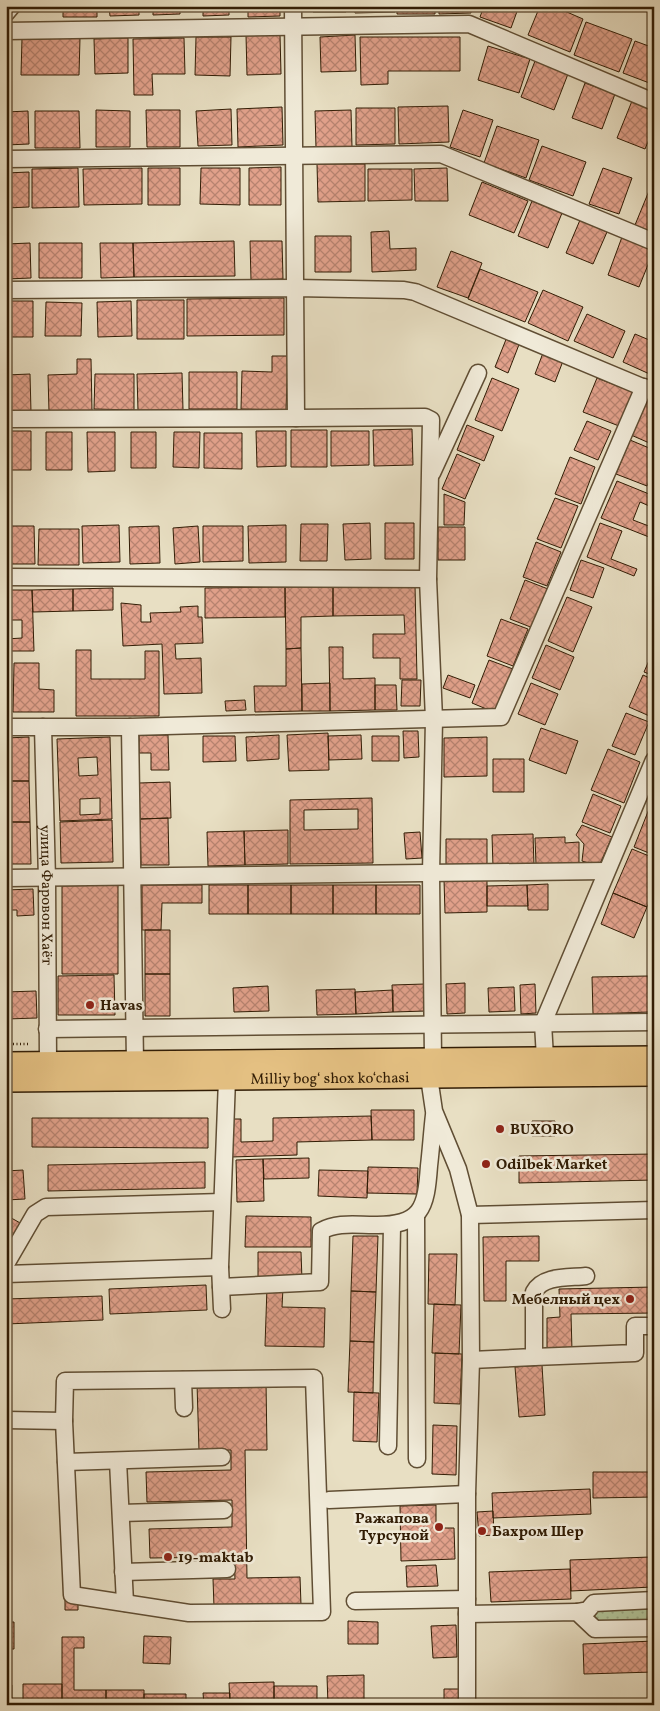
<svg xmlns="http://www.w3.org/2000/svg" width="660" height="1711" font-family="Vollkorn,serif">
<defs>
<pattern id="grass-dots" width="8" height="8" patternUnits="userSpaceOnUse" patternTransform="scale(1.25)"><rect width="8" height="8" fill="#b1c398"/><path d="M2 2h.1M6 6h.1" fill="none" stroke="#99a782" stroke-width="1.8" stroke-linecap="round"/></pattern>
<pattern id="building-cross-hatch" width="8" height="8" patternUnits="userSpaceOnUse" patternTransform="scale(1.25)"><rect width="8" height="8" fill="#e1a18b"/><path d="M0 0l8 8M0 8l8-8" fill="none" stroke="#b78370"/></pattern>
</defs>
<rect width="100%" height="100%" fill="#e8dfc3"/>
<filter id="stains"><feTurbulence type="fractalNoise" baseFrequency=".004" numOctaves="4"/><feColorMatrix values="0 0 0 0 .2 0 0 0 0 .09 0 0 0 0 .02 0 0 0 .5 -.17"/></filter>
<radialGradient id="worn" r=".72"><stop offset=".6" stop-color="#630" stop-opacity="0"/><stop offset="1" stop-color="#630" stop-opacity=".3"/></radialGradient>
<path fill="url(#grass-dots)" stroke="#72704e" d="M654,1606V1623L598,1625L592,1616L594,1611Z"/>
<path fill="url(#building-cross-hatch)" stroke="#321d05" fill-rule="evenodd" d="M63,6H97V17H63Z
M109,6H139V15L110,16Z
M153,6H180V14L153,15Z
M203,6H229V15L203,16Z
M248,6H280V16L248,17Z
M313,6H346V12H313Z
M354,6H395V12L355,13Z
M397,6H435V14H397Z
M439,6H471V13L439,14Z
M484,6H519L511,28L480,17Z
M540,6H553L583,19L570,52L528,35Z
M586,22L632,39L619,72L574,55Z
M246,35H280L281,74L247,75Z
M355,35L356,71L321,72L320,37Z
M196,37H231L230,76L195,75Z
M360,37H460V71H388V84L361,85Z
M22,38H80L79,75H21Z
M128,38V73L95,74L94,39Z
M184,38L185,74H152L153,95H134L133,39Z
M635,41L654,48V78L652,84L623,73Z
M488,46L530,59L519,93L478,80Z
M535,61L568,74L554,110L521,97Z
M585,83L615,94L602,129L572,118Z
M632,101L654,110V128L645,149L617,138Z
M448,106L449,142L399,144L398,107Z
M282,107L283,145L238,147L237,109Z
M356,108H395V144L356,145Z
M231,109L232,145L198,146L196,111Z
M96,110L130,111V147H96Z
M146,110H180V147H147Z
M351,110L352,147L316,148L315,111Z
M463,110L493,120L480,157L450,147Z
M28,111L29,144L6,145V112Z
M35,111H79L80,148H35Z
M497,126L539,140L526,178L484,163Z
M542,146L586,162L573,196L529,180Z
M317,164H365V201L318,202Z
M281,167V205H249V168Z
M78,168L79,207L32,208V169Z
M142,168V204L84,205L83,169Z
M148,168H180V205H148Z
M201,168H240V205L200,204Z
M447,168L448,201H415L414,169Z
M603,168L632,178L619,214L589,204Z
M368,169H412V200L368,201Z
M29,172V207L6,208V173Z
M482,182L528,201L514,233L469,215Z
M651,186L654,187V233L635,225Z
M532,201L562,213L548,248L518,236Z
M580,220L607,232L593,264L566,253Z
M389,231L390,249L416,248V270L372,272L371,232Z
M315,236H351V272H315Z
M622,237L654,250L639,287L608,275Z
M234,241L235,276L134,277L133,243Z
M250,241H282L283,279L251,280Z
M30,243L31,278L6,279V244Z
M39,243H82V278H39Z
M100,243H133L134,277L101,278Z
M451,251L482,263L468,298L437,287Z
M480,269L538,292L525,322L468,299Z
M543,290L583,307L568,341L528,323Z
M284,298V335L187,336V299Z
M137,300H184V339H137Z
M6,301H33V337H6Z
M131,301L132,336L98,337L97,302Z
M46,302L82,303L81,336H45Z
M587,314L625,331L613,358L574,341Z
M635,334L654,342V376L623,362Z
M507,337L520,342L508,373L495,367Z
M543,353L563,361L555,382L535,374Z
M272,356H288L286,410L241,409L242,371L272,372Z
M77,359H91L92,411L49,412L48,375L77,374Z
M189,372H237V409H189Z
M182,373L183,410L138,411L137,374Z
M30,374L31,412L6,413V375Z
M95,374H134V410L94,409Z
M492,378L519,389L502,431L475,420Z
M597,378L633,392L619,426L583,412Z
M646,398L654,401V445L631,435Z
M587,421L611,431L598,460L574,450Z
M467,425L494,436L484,461L457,450Z
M412,429L413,465L374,466L373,430Z
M291,430H327V467H291Z
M6,431H31V470H6Z
M256,431H286V466L257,467Z
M331,431H369V465L331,466Z
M46,432H72V470H46Z
M87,432H115V471L88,472Z
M131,432H156V468H131Z
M174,432H200L199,468L173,467Z
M204,433H242V469L204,468Z
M630,440L654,450V470L647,486L616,474Z
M457,454L480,464L465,499L442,489Z
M570,457L595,467L581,504L555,494Z
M617,481L654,496V508L640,502L633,520L654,528V539L601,518Z
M444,494L465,502L464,525H444Z
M555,498L578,506L561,548L537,539Z
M370,523L371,559L345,560L343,524Z
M385,523H414V559H385Z
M600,523L622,531L611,559L637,569L634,576L587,557Z
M301,524H328L327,561H300Z
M119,525L120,562L83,563L82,526Z
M286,525V562L249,563L248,526Z
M6,526H34L35,564H6Z
M159,526L160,563L130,564L129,527Z
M198,526L200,562L175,564L173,528Z
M203,526H243V561L203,562Z
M438,527H465V560H438Z
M39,529H79V565H38Z
M536,542L561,552L547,586L523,577Z
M581,560L604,568L593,598L570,590Z
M525,580L548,589L533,628L510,619Z
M415,585L417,679H400V658H373V634H405L404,615L333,616V586Z
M333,586V616L301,617V648L286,649L285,587Z
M285,587V617L205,618V588Z
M113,588V610L73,611V589Z
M73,589V611L33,612L32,590Z
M6,590H32L34,651H6V639L22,638V620H6Z
M567,597L592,607L573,652L548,641Z
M121,603L141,605V622H151L150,613L181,612L180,607L198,606V617H202L203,643L175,644L176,659L201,658L202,693L164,694L162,644L123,646Z
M501,619L528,629L513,666L487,656Z
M546,645L574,657L560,690L532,678Z
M329,647H343V679L375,678V710L330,711Z
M301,648L302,711L255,712L254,686H286V649Z
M654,649V676L644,672Z
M76,650H91V679H145V651H159V716H76Z
M489,660L513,669L496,713L472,703Z
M14,663H39V689L54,690V712H13Z
M448,675L475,685L470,698L443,688Z
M643,675L654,680V718L629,707Z
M402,680H421L420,706H401Z
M330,683V711H302V684Z
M531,683L558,694L545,725L518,714Z
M375,685H396L397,710H375Z
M245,700L246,710L226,711L225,701Z
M626,713L649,722L635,755L612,746Z
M541,728L578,741L566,774L529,760Z
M403,731H418L419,757L404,758Z
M328,733L329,770L289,771L287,735Z
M139,735H168L169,770H151V753H139Z
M279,735V759L247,761L246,737Z
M361,735L362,759L329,760L328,736Z
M203,736H235L236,761L203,762Z
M372,736H399V761H372Z
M29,737V781H6V738Z
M110,737L112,819L60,821L57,739ZM97,757L98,775L79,776L78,758ZM100,798V814L80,815V799Z
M487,737V776L444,777V738Z
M608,749L640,762L624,803L591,790Z
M493,759H524V792H493Z
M6,781H29L30,822H6Z
M170,782L171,818L140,819L139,783Z
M593,794L621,806L610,833L582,822Z
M372,798L373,863L290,864V800ZM358,809V829L304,830V810Z
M649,809L654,811V855L634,847Z
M168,818L169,865H141L140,819Z
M112,820L113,862L61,863L60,822Z
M6,822H30L31,864H6Z
M582,825L612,837L599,866L582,861L584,844L576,835Z
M288,830V864L245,865L244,831Z
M244,831L245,865L208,866L207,832Z
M420,832L422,858L406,859L404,833Z
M533,834L534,866L493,867L492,835Z
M565,837V843L579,842V863L536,864L535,838Z
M446,839H487V868H446Z
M632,849L654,858V890L647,907L613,893Z
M487,879V912L445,913L444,880Z
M548,884V910H528L527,885Z
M118,885V974H62V886Z
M142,885H202V903H162L161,930H142Z
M209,885H248V914H209Z
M248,885H291V914H248Z
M291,885H333V914H291Z
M333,885H376V914H333Z
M376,885H420V914H376Z
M527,885L528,906H487V886Z
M33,889L34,915L17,916V910H6V890Z
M613,893L647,907L634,938L601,924Z
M145,930H170V974H145Z
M145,974H170V1016H145Z
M114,975L115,1015H58V976Z
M648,976L649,1012L593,1014L592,977Z
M465,983V1013L447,1014L446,984Z
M425,984L426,1011L393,1012L392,985Z
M535,984L536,1013L521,1014L520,985Z
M268,986L269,1011L234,1012L233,988Z
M514,987L515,1011L489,1012L488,988Z
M355,989L356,1014L317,1015L316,990Z
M393,990V1012L356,1014L355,992Z
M36,991L37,1018L6,1019V992Z
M371,1110H414V1140H372Z
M371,1116L372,1140L297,1142V1155L231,1157L230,1119H241V1142L273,1141V1118Z
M32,1118H208V1148L32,1147Z
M532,1121H555V1136H532Z
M654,1154V1180L519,1183V1156Z
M309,1158V1178L264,1179L263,1159Z
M263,1159L264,1201L237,1202L236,1160Z
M205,1162V1188L48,1191V1165Z
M368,1167L418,1168L417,1194L367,1193Z
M23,1170L25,1199L6,1200V1171Z
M319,1170L368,1171L367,1198L318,1196Z
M6,1215L22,1224L6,1253Z
M246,1216L311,1217V1247H245Z
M353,1236H378L376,1292L351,1291Z
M539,1236V1261H506V1301H484L483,1237Z
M258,1252H301L302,1280H258Z
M429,1254H457L455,1305L428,1304Z
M206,1285L207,1310L110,1314L109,1289Z
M267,1287L283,1288L282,1307L325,1308L324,1347L265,1346Z
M654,1287V1313L571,1314L572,1351L547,1352V1318L560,1317L559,1289Z
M351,1291L376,1292L374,1342L350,1341Z
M102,1296L103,1320L6,1324V1299Z
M434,1304L461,1305L459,1354L432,1353Z
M350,1341L374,1342L373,1393L348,1392Z
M435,1353L462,1354L460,1404L434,1403Z
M542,1365L545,1415L519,1417L515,1367Z
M266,1381L267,1450H245L247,1578L300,1577L301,1605L214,1607L213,1579H235L234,1557L150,1558L149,1529L232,1527V1500L147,1502L146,1472L231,1470V1450L199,1451L197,1383Z
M354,1392L379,1393L377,1442L353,1441Z
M433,1425L457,1426L456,1475L432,1474Z
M593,1472H654V1497L593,1498Z
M590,1489L591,1514L493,1518L492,1493Z
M436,1505V1528H454L455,1559L401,1561L400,1506Z
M493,1511L494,1535L479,1536L477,1512Z
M650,1557L652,1587L571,1591L570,1560Z
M650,1557H654V1587H652Z
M436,1565L438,1586L407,1587L406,1566Z
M570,1569L571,1599L491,1602L489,1572Z
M65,1598H78V1610H65Z
M348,1621L378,1622V1644H348Z
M6,1622H14V1649H6Z
M456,1625L457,1657L433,1658L431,1626Z
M144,1636L171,1637L170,1664L143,1663Z
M62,1637H84V1648H74V1690H106V1705H62Z
M654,1641V1672L584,1674L583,1644Z
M364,1675V1705H328L327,1676Z
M274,1682V1705H230L229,1683Z
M23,1684H62V1705H23Z
M6,1685H12V1705H6Z
M274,1686H317V1705H274Z
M444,1689H459V1705H444Z
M106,1690H144V1705H106Z
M203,1693H230V1705H204Z
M144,1694H186V1705H144Z"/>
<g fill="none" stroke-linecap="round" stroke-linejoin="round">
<defs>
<g id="minor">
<path d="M293,6L296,418L425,417L431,420L428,579L434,719L431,874L433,1059"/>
<path d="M6,13L12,6"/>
<path d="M6,31L469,24L654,102"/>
<path d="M6,159L441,154L654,242"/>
<path d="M6,290L295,288L404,290L415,292L654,392"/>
<path d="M6,419L296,418"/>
<path d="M432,473L478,373"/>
<path d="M6,577L428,579"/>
<path d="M6,727H130L501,717L644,387"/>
<path id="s1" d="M43,727L47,879L48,1063"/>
<path d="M130,727L135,1062"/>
<path d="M6,878L606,871"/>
<path d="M47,1029L654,1022"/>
<path d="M545,1058L543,1023L654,760"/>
<path d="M429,1077L434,1111L458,1169L470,1215L471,1360L467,1494V1705"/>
<path d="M416,1215L417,1459"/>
<path d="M470,1215L654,1210"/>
<path d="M6,1264L35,1214L46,1207L222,1202"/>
<path d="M6,1274L220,1267"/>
<path d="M221,1287L320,1282L321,1231C337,1222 355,1225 374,1225C422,1226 426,1208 429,1166C431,1149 432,1132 434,1115"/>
<path d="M222,1309L220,1267L227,1079"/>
<path d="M534,1357L635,1353V1326H654"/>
<path d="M471,1360L534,1357V1292C543,1275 569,1278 586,1276"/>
<path d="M314,1378L322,1612L189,1613L72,1595L64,1421L65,1381Z"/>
<path d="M183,1380L184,1408"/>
<path d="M6,1420L64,1421"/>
<path d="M388,1446L392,1226"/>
<path d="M118,1461L125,1603"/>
<path d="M66,1462L222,1457"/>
<path d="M329,1500L467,1494"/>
<path d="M121,1513L224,1510"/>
<path d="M123,1572L227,1569"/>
<path d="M355,1601L467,1599"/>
<path d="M577,1612L588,1610L594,1603L654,1600"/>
<path d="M467,1614L577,1612L595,1629L654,1628"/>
</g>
<g id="major">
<path d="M6,1063L654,1057"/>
<path id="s2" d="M6,1081L654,1075"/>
</g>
</defs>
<use href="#minor" stroke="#604e34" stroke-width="19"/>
<use href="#major" stroke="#321d05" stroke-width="24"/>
<path stroke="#321d05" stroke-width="2.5" stroke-dasharray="1 2.5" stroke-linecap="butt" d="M6,1044H30"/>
<use href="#minor" stroke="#f0ead8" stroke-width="16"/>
<use href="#major" stroke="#e4c082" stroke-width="21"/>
</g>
<g fill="#8f2418" stroke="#f0ead8" stroke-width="2">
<circle cx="90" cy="1005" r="5"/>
<circle cx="500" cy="1129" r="5"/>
<circle cx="486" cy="1164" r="5"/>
<circle cx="630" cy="1299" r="5"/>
<circle cx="439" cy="1527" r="5"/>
<circle cx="482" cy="1531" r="5"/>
<circle cx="168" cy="1557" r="5"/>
</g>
<g text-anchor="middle" stroke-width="5" stroke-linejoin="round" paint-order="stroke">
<g font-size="15" fill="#321d05" stroke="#f0ead8">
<text dy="5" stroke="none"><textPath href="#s1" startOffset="168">улица Фаровон Хаёт</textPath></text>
<text dy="5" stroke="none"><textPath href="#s2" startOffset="324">Milliy bog‘ shox ko‘chasi</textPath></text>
</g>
<g font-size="15" font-weight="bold" fill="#321d05" stroke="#f0ead8" text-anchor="start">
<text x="100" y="1010">Havas</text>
<text x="510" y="1134">BUXORO</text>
<text x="496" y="1169">Odilbek Market</text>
<text x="620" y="1304" text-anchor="end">Мебелный цех</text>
<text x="429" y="1523" text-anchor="end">Ражапова<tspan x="429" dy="17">Турсуной</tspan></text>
<text x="492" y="1536">Бахром Шер</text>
<text x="178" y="1562">19-maktab</text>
</g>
</g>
<rect width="660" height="1711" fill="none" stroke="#e8dfc3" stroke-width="25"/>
<rect x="8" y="8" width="645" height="1696" fill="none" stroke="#321d05" stroke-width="2.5"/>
<rect x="12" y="12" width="635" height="1686" fill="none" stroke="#321d05"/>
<rect width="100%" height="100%" filter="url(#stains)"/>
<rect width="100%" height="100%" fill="url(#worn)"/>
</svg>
